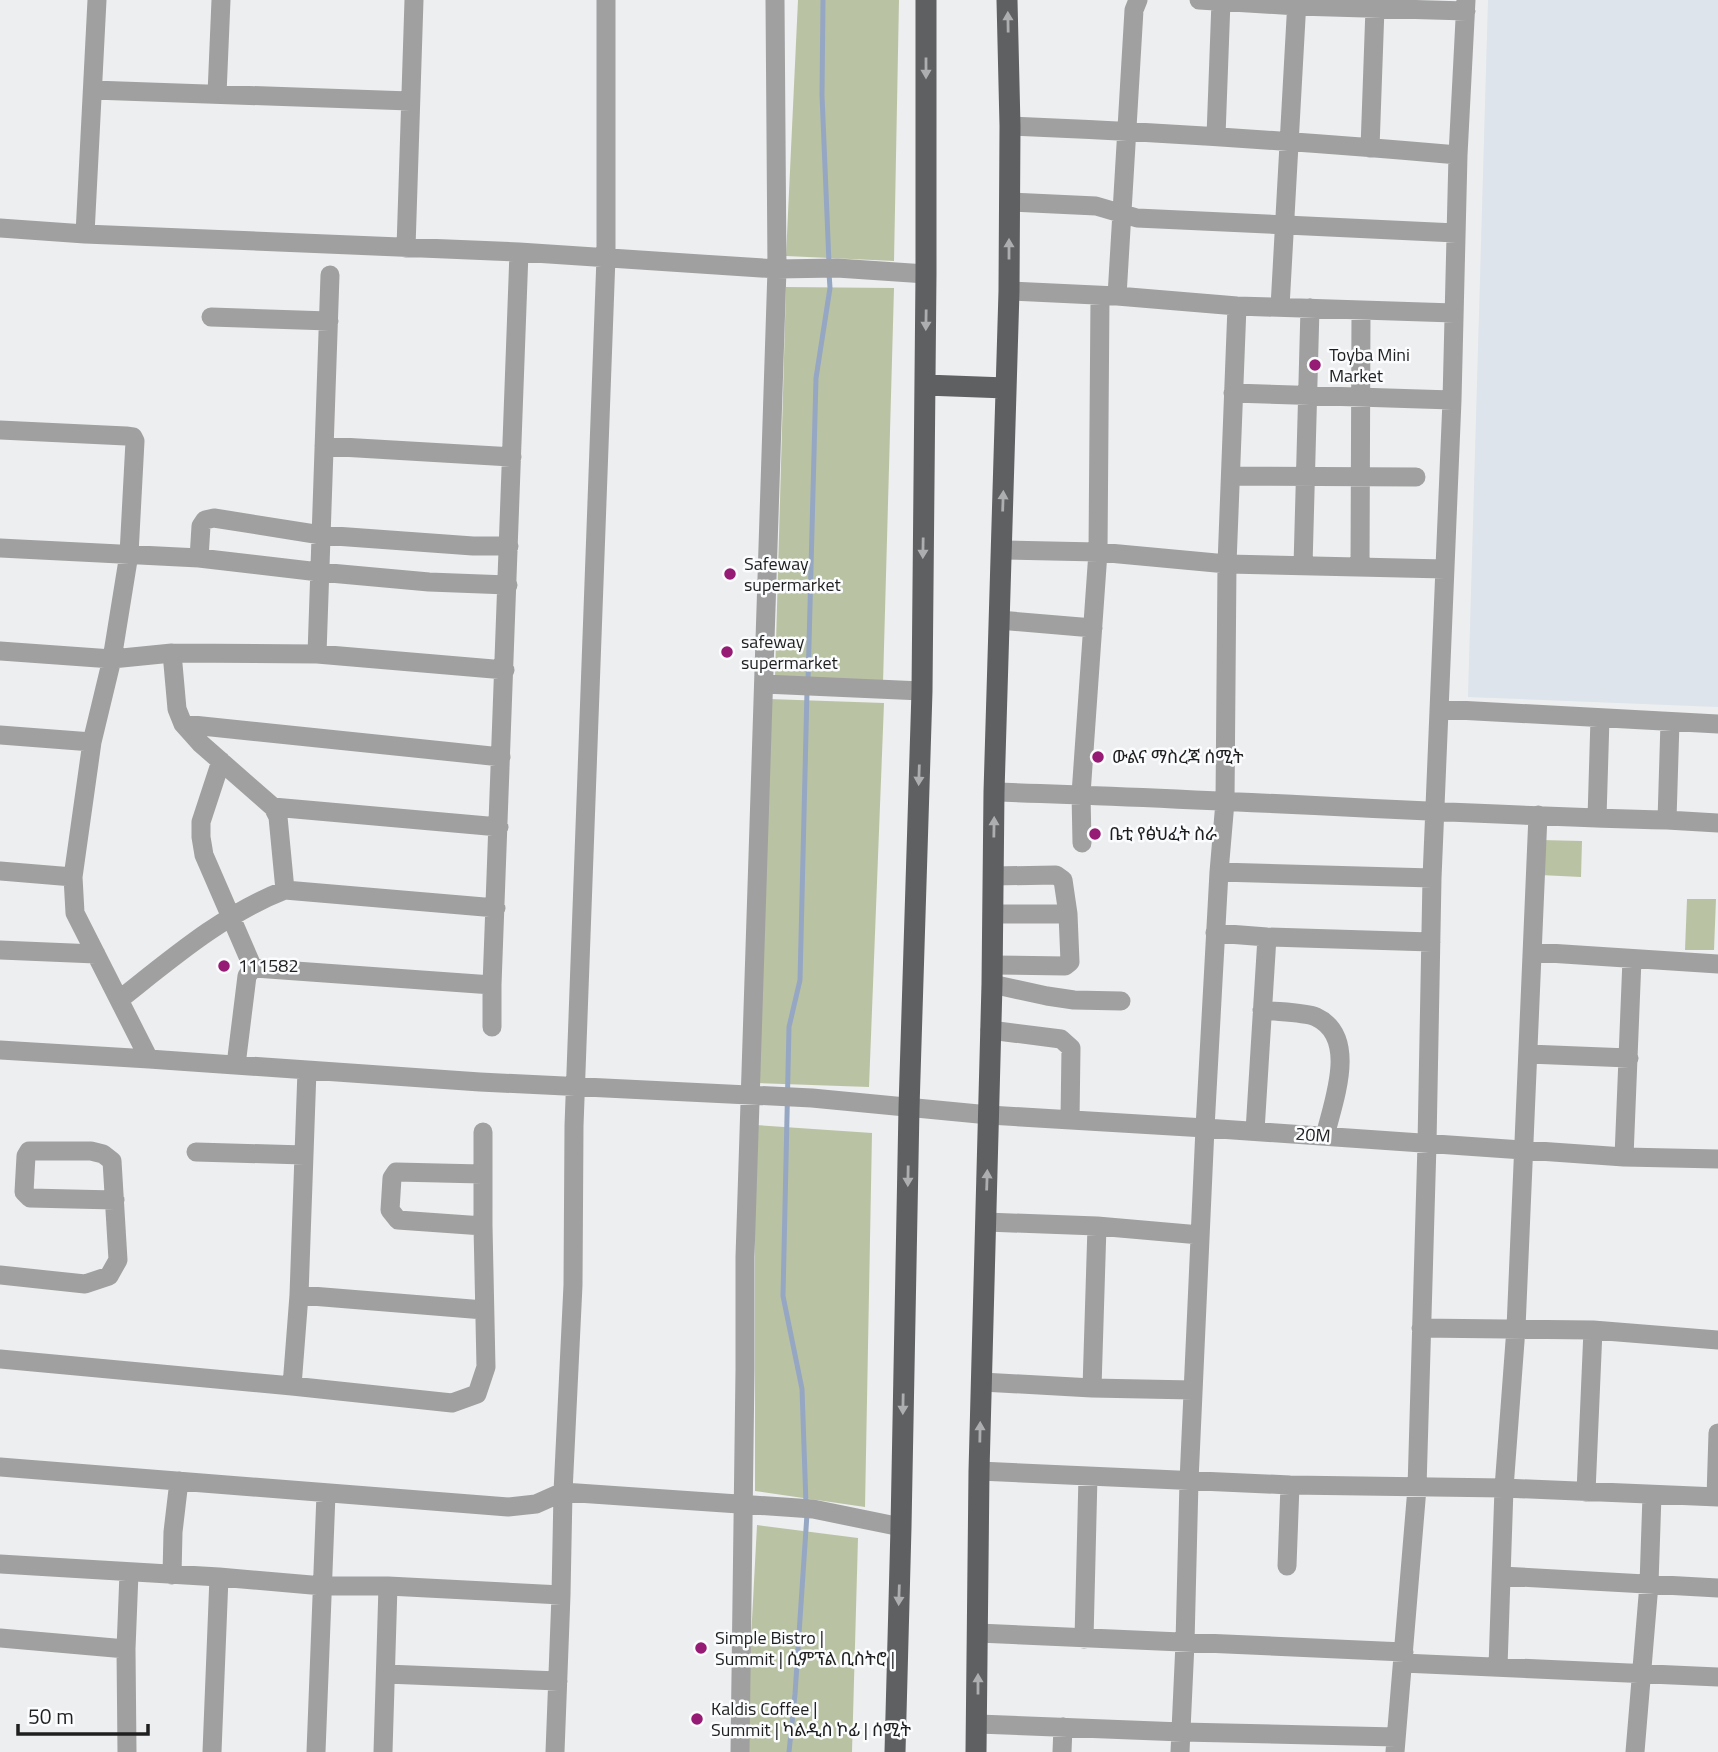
<svg xmlns="http://www.w3.org/2000/svg" width="1718" height="1752" font-family="'Titillium Web','Noto Sans Ethiopic',sans-serif">
<rect width="100%" height="100%" fill="#edeeef"/>
<path fill="#dde4eb" d="M1488,0H1718V707L1468,697Z"/>
<path fill="#bac2a4" d="M798,0H899L894,261L786,256Z
M786,287L894,288L883,683L775,678Z
M769,699L884,703L869,1087L756,1083Z
M1541,840L1582,841L1581,877L1540,875Z
M1687,899H1716L1714,950H1685Z
M755,1125L872,1133L865,1507L755,1491Z
M757,1525L858,1538L852,1752H745Z"/>
<g fill="none" stroke-linecap="round" stroke-linejoin="round">
<path stroke="#96a7c3" stroke-width="5" d="M823,0L822,95L829,263
M808,682L816,378L830,288L829,273
M806,1504L802,1389L783,1296L789,1027L800,980L807,691
M789,1752L795,1694L807,1514"/>
<path stroke="#a0a0a1" stroke-width="19" d="M1199,0L1297,6L1466,11
M93,90L410,101
M217,94L221,0
M1010,126C1160,132 1309,142 1458,155
M1216,136L1221,1
M1370,148L1375,8
M1010,202L1096,206L1137,218L1456,233
M0,228L85,234L519,252L777,269L837,268L926,274
M85,234L97,0
M406,248L414,0
M1009,291L1117,296L1237,306L1454,313
M1117,296L1134,10L1138,0
M1280,307L1297,0
M211,317L329,321
M1233,393L1452,400
M0,430L126,436L133,437L135,441L129,554L112,659L92,742L73,877L75,913L149,1059
M324,446L512,457
M1231,476L1416,477
M0,548L199,558L319,572L429,582L508,585
M1001,550L1098,552L1227,564L1445,569
M199,558L201,526L205,520L214,518L321,535L473,546H509
M1303,566L1310,308
M1360,567L1361,310
M999,620L1093,628
M0,651L112,659L172,653L317,654L330,275
M172,653L177,709L183,724L200,743L273,807L278,817L285,890
M317,654L505,670
M764,684L922,691
M1439,709L1718,724
M1670,722L1667,820L1718,823
M183,724L501,757
M0,735L92,742
M221,761L201,822V837L204,855L253,968
M994,792C1218,798 1442,815 1667,820
M273,807L499,827
M1597,818L1600,718
M1082,843L1081,794L1098,552L1100,296
M0,871L73,877
M1219,872L1432,878
M993,914H1068
M1215,933L1267,937L1431,942
M0,950L96,954
M1533,952L1718,964
M992,965L1065,966L1070,962L1068,914L1063,880L1056,875L993,876
M992,984L1047,996L1074,1000L1121,1001
M119,1000C171,959 223,914 285,890L496,908
M1262,1010C1276,1012 1305,1012 1316,1017C1359,1037 1333,1102 1325,1136
M492,1027V985L519,252
M990,1030L1061,1039L1071,1048L1070,1120
M0,1050L149,1059L480,1082L812,1098L989,1115L1205,1128L1624,1157L1718,1159
M1528,1054L1629,1058
M236,1065L247,976L253,968L492,985
M1255,1131L1267,937
M196,1152L304,1155
M1624,1157L1632,959
M482,1174L396,1172L392,1178L390,1210L398,1220L483,1226
M986,1222L1097,1226L1200,1235
M0,1275L85,1284L109,1276L118,1260L112,1161L103,1154L91,1151H29L26,1156L24,1192L30,1198L115,1200
M299,1295L484,1310
M1421,1328L1593,1330L1718,1340
M0,1359L292,1386L452,1403L477,1394L486,1367L483,1226V1132
M982,1382L1092,1388L1193,1390
M292,1386L299,1295L307,1070
M1092,1388L1097,1226
M0,1467C169,1480 338,1495 508,1507L536,1504L563,1492L813,1509L901,1527
M979,1471L1290,1485L1504,1488L1718,1497
M1586,1492L1593,1330
M1716,1497L1718,1433
M0,1564L219,1577L323,1586H388L561,1595
M1287,1566L1290,1485
M172,1575L173,1532L179,1481
M1501,1576L1718,1588
M978,1633L1404,1652
M0,1638L126,1649
M1084,1639L1088,1476
M1403,1663L1718,1677
M1498,1667L1504,1488L1516,1328L1538,815
M386,1674L558,1681
M978,1724L1182,1732L1396,1737
M127,1752L126,1649L129,1573
M212,1752L219,1577
M316,1752L326,1494
M383,1752L388,1586
M555,1752L561,1595L563,1492L573,1285L574,1126L606,257V0
M740,1752L745,1370V1257L777,269L775,0
M1062,1752L1063,1727
M1180,1752L1185,1643L1189,1481L1205,1128L1219,872L1225,802L1227,564L1237,306
M1395,1752L1417,1488L1427,1144L1432,878L1452,400L1458,155L1466,0
M1635,1752L1649,1584L1652,1495"/>
<path stroke="#5f6061" stroke-width="21" d="M925,385L1006,388
M895,1752L901,1527L909,1108L922,691L926,274V0
M976,1752L979,1471L992,984L994,792L1009,291L1010,126L1007,0"/>
</g>
<defs><path id="oneway-solid" d="M-6-.8H1V-3.2L6.5 0L1 3.2V.8H-6Z" transform="scale(1.75)"/></defs>
<g fill="#adaeaf">
<use href="#oneway-solid" transform="translate(1008 22) rotate(-91)"/>
<use href="#oneway-solid" transform="translate(926 68) rotate(90)"/>
<use href="#oneway-solid" transform="translate(1009 249) rotate(-90)"/>
<use href="#oneway-solid" transform="translate(926 320) rotate(91)"/>
<use href="#oneway-solid" transform="translate(1003 501) rotate(-88)"/>
<use href="#oneway-solid" transform="translate(923 548) rotate(91)"/>
<use href="#oneway-solid" transform="translate(919 775) rotate(92)"/>
<use href="#oneway-solid" transform="translate(994 827) rotate(-89)"/>
<use href="#oneway-solid" transform="translate(908 1176) rotate(91)"/>
<use href="#oneway-solid" transform="translate(987 1180) rotate(-88)"/>
<use href="#oneway-solid" transform="translate(903 1404) rotate(91)"/>
<use href="#oneway-solid" transform="translate(980 1432) rotate(-89)"/>
<use href="#oneway-solid" transform="translate(899 1595) rotate(92)"/>
<use href="#oneway-solid" transform="translate(978 1684) rotate(-90)"/>
</g>
<g fill="#961b75" stroke="#fbfcfd" stroke-width="2.5">
<circle cx="1315" cy="365" r="7"/>
<circle cx="730" cy="574" r="7"/>
<circle cx="727" cy="652" r="7"/>
<circle cx="1098" cy="757" r="7"/>
<circle cx="1095" cy="834" r="7"/>
<circle cx="224" cy="966" r="7"/>
<circle cx="701" cy="1648" r="7"/>
<circle cx="697" cy="1719" r="7"/>
</g>
<g text-anchor="middle" stroke-width="5" stroke-linejoin="round" paint-order="stroke">
<g font-size="18" fill="#1f1f20" stroke="#fbfcfd" text-anchor="start">
<text x="1329" y="361">Toyba Mini<tspan x="1329" dy="21">Market</tspan></text>
<text x="744" y="570">Safeway<tspan x="744" dy="21">supermarket</tspan></text>
<text x="741" y="648">safeway<tspan x="741" dy="21">supermarket</tspan></text>
<text x="1112" y="763">ውልና ማስረጃ ሰሚት</text>
<text x="1109" y="840">ቤቲ የፅህፈት ስራ</text>
<text x="238" y="972">111582</text>
<text x="715" y="1644">Simple Bistro |<tspan x="715" dy="21">Summit | ሲምፕል ቢስትሮ |</tspan></text>
<text x="711" y="1715">Kaldis Coffee |<tspan x="711" dy="21">Summit | ካልዲስ ኮፊ | ሰሚት</tspan></text>
</g>
<g font-size="18" fill="#1f1f20" stroke="#fbfcfd">
<text transform="translate(1313 1135) rotate(4)" y="6">20M</text>
</g>
</g>
<path d="M18 1724v10h130v-10" fill="none" stroke="#1f1f20" stroke-width="3.5"/>
<text x="28" y="1724" font-size="21" fill="#1f1f20" stroke="#fbfcfd" stroke-width="5" paint-order="stroke">50 m</text>
</svg>
